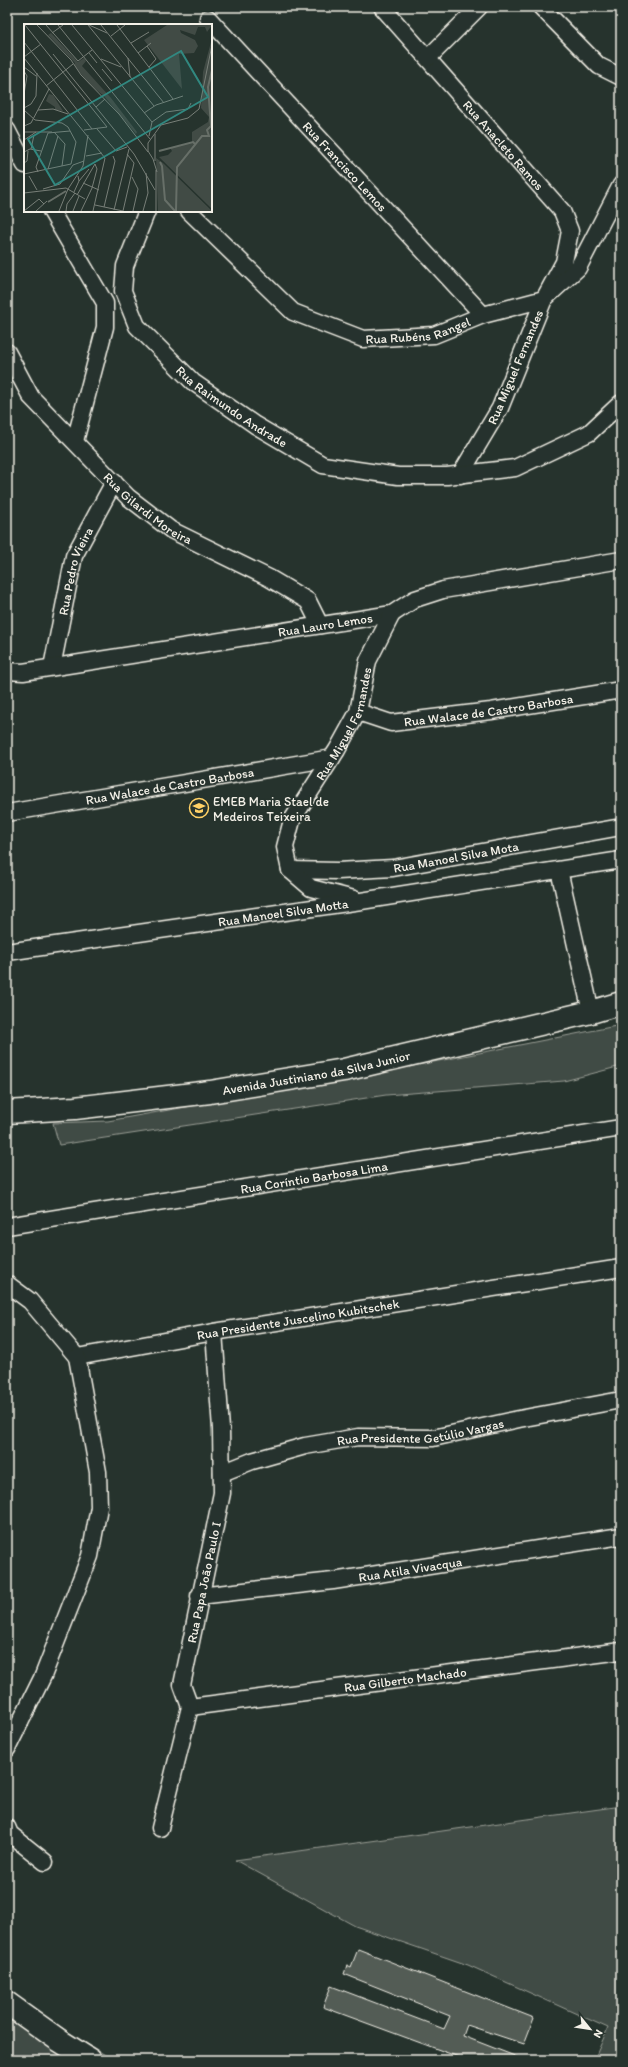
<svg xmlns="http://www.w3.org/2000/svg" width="628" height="2067" font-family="Itim,sans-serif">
<rect width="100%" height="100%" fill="#26332d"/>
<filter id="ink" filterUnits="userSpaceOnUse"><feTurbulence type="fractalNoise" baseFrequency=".025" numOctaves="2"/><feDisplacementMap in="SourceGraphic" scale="8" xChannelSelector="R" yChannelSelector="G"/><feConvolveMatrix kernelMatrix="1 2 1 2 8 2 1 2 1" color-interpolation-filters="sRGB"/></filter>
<g filter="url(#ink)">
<path fill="#414b45" stroke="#9a9e96" d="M621,1025V1066L564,1081L386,1095L59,1145L53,1123L108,1121L408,1067Z
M621,1806V2060H594L608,2028L468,1965L355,1926L235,1860Z
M7,1993L113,2060H7Z"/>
<path fill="#525c55" stroke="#f4f1e8" d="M358,1949L534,2018L524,2044L467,2025L463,2036L525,2060H467L323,2007L331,1986L444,2029L450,2016L344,1974L347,1965L351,1967Z"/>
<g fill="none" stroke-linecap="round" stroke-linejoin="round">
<defs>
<g id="street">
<path id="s1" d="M382,7L562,211L570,231L564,262L544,299L500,408L460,475"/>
<path d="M541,7L599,66L621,77"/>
<path id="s2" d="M208,18L483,315"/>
<path d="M428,58L479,7"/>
<path d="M7,130L25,165"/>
<path d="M51,211L105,303V327L75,441"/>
<path id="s3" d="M147,211L125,266L123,291L137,326L193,382L255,425L323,465L398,476H447L515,468L589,433L621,403"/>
<path id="s4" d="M189,211L293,312L363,339L434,335L483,315L544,299L578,268L621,185"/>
<path id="s5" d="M7,352L31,397L128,497L171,530L269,578L308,601L320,625"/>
<path id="s6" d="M52,667L74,556L114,482"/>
<path id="s7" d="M7,671L23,672L392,614L415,599L443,590L621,560"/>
<path id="s8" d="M358,712L391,723L491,711L621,690"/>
<path id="s9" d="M7,813L332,758"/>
<path id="s10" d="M290,870L338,871L393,868L621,827"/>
<path d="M559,870L591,1012"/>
<path id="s11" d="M354,899L311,888L290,870L285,847L292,820L337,750L358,712L368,661L392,614"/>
<path id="s12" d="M7,952L361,901L621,860"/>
<path id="s13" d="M7,1226L621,1128"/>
<path id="s14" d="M7,1284L30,1301L77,1357L214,1332L621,1268"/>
<path id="s15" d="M222,1473L252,1461L305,1446L358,1437L433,1438L519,1419L621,1400"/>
<path id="s16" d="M199,1596L333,1581L621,1536"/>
<path id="s17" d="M190,1707L621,1651"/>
<path d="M7,1749L43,1676L90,1556L99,1507L98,1472L77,1357"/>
<path d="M7,1827L10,1834L45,1862"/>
<path id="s18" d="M160,1828L190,1707L182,1685L222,1493L221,1429L214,1332"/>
</g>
<g id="secondary">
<path id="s19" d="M7,1112L75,1108L210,1092L344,1070L591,1012L621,1003"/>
<path d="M7,2003L60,2041L90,2060"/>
</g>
</defs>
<use href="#street" stroke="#f4f1e8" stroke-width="19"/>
<use href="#secondary" stroke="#f4f1e8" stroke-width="25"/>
<use href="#street" stroke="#26332d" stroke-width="16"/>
<use href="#secondary" stroke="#26332d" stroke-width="22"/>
</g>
</g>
<defs>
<symbol id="school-ring" viewBox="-11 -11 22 22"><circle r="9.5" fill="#26332d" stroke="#ffd166" stroke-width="1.5"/><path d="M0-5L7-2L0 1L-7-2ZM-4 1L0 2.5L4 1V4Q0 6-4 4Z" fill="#ffd166"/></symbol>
</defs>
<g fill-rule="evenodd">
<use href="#school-ring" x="188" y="797" width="22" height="22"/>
</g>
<g text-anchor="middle" stroke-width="3.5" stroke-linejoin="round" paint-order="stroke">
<g font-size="13" fill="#f4f1e8" stroke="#26332d">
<text dy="5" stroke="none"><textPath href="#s1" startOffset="184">Rua Anacleto Ramos</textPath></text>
<text dy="5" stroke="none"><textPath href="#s2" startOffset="202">Rua Francisco Lemos</textPath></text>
<text dy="5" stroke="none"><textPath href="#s4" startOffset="276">Rua Rubéns Rangel</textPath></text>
<text transform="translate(515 367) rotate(-67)" y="5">Rua Miguel Fernandes</text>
<text dy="5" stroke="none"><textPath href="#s3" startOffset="247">Rua Raimundo Andrade</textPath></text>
<text dy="5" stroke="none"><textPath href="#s5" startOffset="213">Rua Gilardi Moreira</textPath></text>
<text dy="5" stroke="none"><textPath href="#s6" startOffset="99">Rua Pedro Vieira</textPath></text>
<text dy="5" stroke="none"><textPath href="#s7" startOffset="322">Rua Lauro Lemos</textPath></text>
<text dy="5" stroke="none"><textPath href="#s8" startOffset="133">Rua Walace de Castro Barbosa</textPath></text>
<text dy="5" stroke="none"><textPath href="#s11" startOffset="234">Rua Miguel Fernandes</textPath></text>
<text dy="5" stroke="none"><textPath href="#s9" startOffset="165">Rua Walace de Castro Barbosa</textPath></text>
<text dy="5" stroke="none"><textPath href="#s10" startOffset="167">Rua Manoel Silva Mota</textPath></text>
<text dy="5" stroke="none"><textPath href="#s12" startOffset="279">Rua Manoel Silva Motta</textPath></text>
<text dy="5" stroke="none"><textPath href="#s19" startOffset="312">Avenida Justiniano da Silva Junior</textPath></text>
<text dy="5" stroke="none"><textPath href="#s13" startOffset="311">Rua Coríntio Barbosa Lima</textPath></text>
<text dy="5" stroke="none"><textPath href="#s14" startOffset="326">Rua Presidente Juscelino Kubitschek</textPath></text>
<text dy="5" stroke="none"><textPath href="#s15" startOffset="204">Rua Presidente Getúlio Vargas</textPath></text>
<text dy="5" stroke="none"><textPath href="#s16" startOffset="213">Rua Atila Vivacqua</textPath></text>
<text dy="5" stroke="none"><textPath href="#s18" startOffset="253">Rua Papa João Paulo I</textPath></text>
<text dy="5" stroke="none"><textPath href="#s17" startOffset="217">Rua Gilberto Machado</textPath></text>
</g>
<g font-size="13" fill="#f4f1e8" stroke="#26332d" text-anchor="start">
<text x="213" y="806">EMEB Maria Stael de<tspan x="213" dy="15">Medeiros Teixeira</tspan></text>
</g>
</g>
<g transform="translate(24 24)">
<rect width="188" height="188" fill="#26332d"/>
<path d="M143,1H188L183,8L181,3H174L171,11L156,6L157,9L171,16L174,22L170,29L155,30L158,65L120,16ZM27,9L54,38L60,34L62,37L58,42L87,74L113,108L112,110L80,72L65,60L50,41L51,39L24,11ZM187,18L188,20V185L135,133L144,131L148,127L146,124L168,118V108L184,98L185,93L177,84L179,48ZM25,70L29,71L39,87L31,86V83L22,77ZM132,134L139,139L188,187H134Z" fill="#414b45"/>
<path fill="none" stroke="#676f68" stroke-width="2" d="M187,102L184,63L188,46M135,127L169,118L171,120M136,138L138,142L141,176L151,187M24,178L42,167M152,187L153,143L178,112H185L183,106L188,101"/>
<path fill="none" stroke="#787f78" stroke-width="1" d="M1,1L83,103M13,1L47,36L57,51L95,90L124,128M22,1L54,37L68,26M34,1L126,115M48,1L128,98L125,112M64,1L130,82M65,1L83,9M77,1L140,79M93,1L149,75M28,9L39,1M87,12L101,1M0,18L68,105M107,19L125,8M123,22L132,35L125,43M65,29L73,39M114,29L127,19M29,30L110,130L131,166M0,33L17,20M0,34L81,134L69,187M104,34L106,53M77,35L97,43M0,43L12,52M78,45L88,57M0,47L3,52L0,70M22,62L49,40M72,83L81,75M0,84L7,80L12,72L13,49M0,86L11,96L38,99L44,103L52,118L47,140L0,150M14,86L29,85L44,90M120,89L132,81L159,72M128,98L142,88L164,85L167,79M0,102L7,99L25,65M73,105L92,127L103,123M60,106L83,103M0,108H28M30,108L41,120L38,142M131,110V137M0,116L12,108M7,125L10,111M0,128L6,125L17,127M62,132L78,129M0,139L3,137L4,127M24,145L34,112M14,148L12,143L24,109L46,107M133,148L129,135L124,127V119L137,101L164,94L175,85L188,21M5,152L13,166M108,153L114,165L109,187M55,157L65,145M59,159L75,166M19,165L36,160L49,141L60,137M50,168L55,157L54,152M0,169L42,164L61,175M53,171L71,140L73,145L68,164L57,187M71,181L99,187M80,183L91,137L89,132M90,186L105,125M0,187L15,175L20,180M12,187L23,177M35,187L44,165L59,142L64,111M42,187L43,180L51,169M49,187L55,172M99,187L110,139L103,130M119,187L124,169L122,149M132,187V146"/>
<path fill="#318880" fill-opacity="0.15" stroke="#318880" stroke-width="2" d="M157,27L184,73L31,161L4,115Z"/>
<rect width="188" height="188" fill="none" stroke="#f4f1e8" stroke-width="2"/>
</g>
<rect width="628" height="2067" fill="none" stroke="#26332d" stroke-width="24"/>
<rect x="12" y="12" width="604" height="2043" fill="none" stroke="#f4f1e8" stroke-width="1.5" filter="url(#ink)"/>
<g transform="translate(590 2029) rotate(120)" stroke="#26332d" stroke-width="3" paint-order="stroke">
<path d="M0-3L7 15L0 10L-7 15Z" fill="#f4f1e8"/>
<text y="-6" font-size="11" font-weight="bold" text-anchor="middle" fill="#f4f1e8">N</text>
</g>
</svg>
